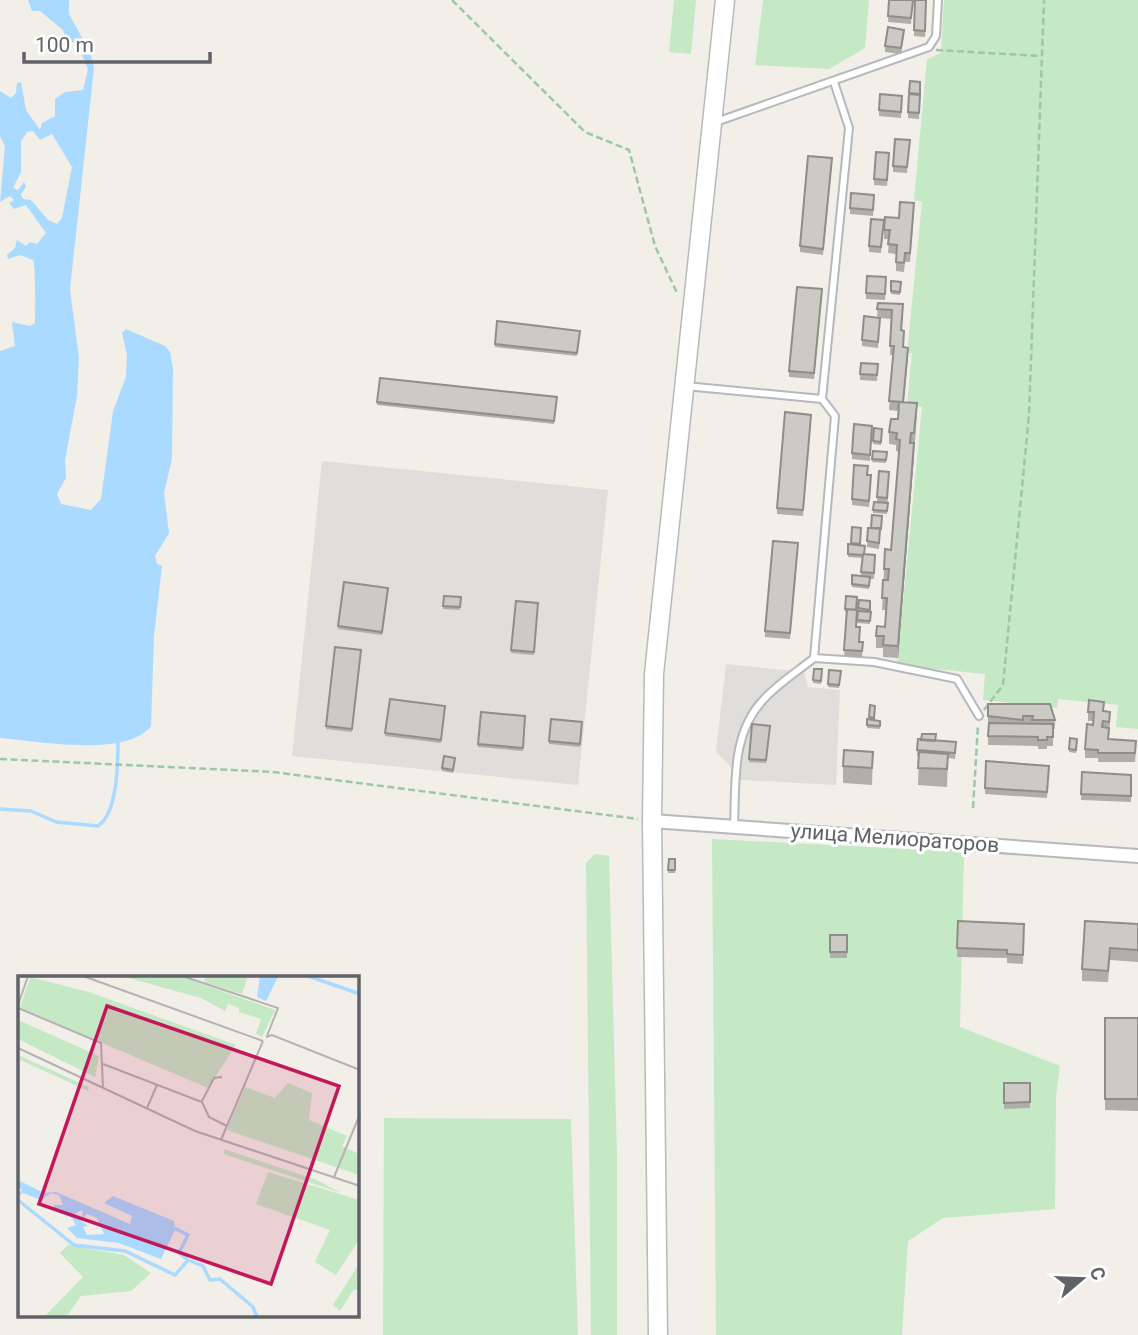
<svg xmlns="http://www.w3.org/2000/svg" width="1138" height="1335" font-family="Roboto,sans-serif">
<rect width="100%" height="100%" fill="#f1efe8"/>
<path fill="#e0deda" d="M322,461L608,490L578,785L292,756Z
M726,664L804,672L808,687L840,690L836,785L742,780L716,751Z"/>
<path fill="#c5e8c5" d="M674,0H696L691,54L669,52Z
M763,0H869L865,48L829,69L755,65Z
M944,0H1138V729L1116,727L1118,705L1058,699L1057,708L983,700L985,674L897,665L922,407L907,405L912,353H907L922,202L914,200L927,59L941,53Z
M712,839L964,852L960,1027L1060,1066L1056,1097L1055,1209L943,1218L908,1241L902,1335H716Z
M595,854L609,856L617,1156V1335H591L586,863Z
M384,1118L571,1119L578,1335H383Z"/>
<path fill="#aadaff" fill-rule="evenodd" d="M28,0H69V14L90,52L94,68L70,289L79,358L77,396L65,460L66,478L57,494L61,504L91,510L101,499L113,411L126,377L127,355L122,333L126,329L165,346L170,352L173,369L172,459L164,493L169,533L155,556L157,564L162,566L154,636L151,726C127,758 36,741 0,738V351L15,346L12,322L30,326L35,323C35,312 36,266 33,260L20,255L8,259L7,255L15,248L17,240L26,246L30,242L37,244L46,233L26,205L14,209L9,203L14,200L10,196L0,202L5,146L0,136V91L11,98L16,93L17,83L21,82L26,110L40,130L42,123L55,116V99L65,92L83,90L88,69L77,43L67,41L63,30L40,11H32ZM33,131L40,140L52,134L72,167L62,218L57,224L48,220L31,200L23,199L21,194L26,187L24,182L18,190L13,188L21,172V141L27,132Z"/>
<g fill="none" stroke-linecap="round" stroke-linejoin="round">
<path stroke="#aadaff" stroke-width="3.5" d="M0,809L31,811L56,822L98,826C118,813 118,761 118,738"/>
<defs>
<path id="lane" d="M713,123L929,47L936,36L938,0
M685,386L822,399
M814,658L874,662L957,679L979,716
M734,826C736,782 731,733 764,699C779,683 798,671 814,658L835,416L822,399L849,128L834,82"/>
<path id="street" d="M652,821L1138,856"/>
<path id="secondary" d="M658,1335L652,821L654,674L725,0"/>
</defs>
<use href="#lane" stroke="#b5b8bc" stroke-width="10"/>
<use href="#street" stroke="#b5b8bc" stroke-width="16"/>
<use href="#secondary" stroke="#b6babf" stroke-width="21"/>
<path stroke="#9cc7a9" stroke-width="2.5" stroke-dasharray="7 3.5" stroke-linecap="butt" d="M452,0L585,132L629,150L655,246L678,295
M936,50L1041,56
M984,710L1003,685L1029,415L1044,0
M0,759L273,772L638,819
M973,808L978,725"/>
<use href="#lane" stroke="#fff" stroke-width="6"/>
<use href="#street" stroke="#fff" stroke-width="12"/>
<use href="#secondary" stroke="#fff" stroke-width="18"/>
</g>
<path fill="#afaea9" d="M889,0H913L911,24L888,22Z
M915,0H926L925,37L914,36Z
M904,36L901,54L885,52V46Z
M920,82L919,119L908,118V112Z
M902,96L901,118L879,116V110Z
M910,140L907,173L893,172V166Z
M889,159L887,186L874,185V179Z
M832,164L823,255L800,252V246Z
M874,195L873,216L850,214V208Z
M914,212L910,262H905L904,272L896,271V254L888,253L889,239H884V230L899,218Z
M884,226L881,253L869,252V246Z
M891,281L901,282L900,295L891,294Z
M886,283L885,300L866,299V293Z
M822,295L814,379L789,377V371Z
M878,303L903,313L902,330L903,348L908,357L904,402L917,415L914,455L898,658L883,657V648H876V636L885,627L886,610H882L884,569L891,550L899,452L896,451V445L889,444V432L898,419V411L889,410L893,355H890L891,319L880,318L878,348L862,346V340L877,318Z
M497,321L580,331L577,356L495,347Z
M861,363L878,364L877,381L860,380Z
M380,378L557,397L554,424L377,405Z
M811,421L803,516L777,514V508Z
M872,426L870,461L852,459V453Z
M874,428L882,429L881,445L873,444Z
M873,451L887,452L886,463L872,462Z
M879,471L889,478L887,514L873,513L874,502H877Z
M871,481L869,507L852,505V499Z
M882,516L879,549L867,547L868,528H871Z
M852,527L861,528L860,545L864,554L875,561L874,579H870L869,589L852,587V575L861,576L863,558L848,557V544L851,545Z
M798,549L790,639L765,637V631Z
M344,582L388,591L382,635L338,629Z
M444,596L461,597L460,610L443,609Z
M846,596L856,610L857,616L856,627L859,642H863L862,657L844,656L847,612H845Z
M859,600L870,601V624L857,623Z
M516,601L538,603L534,655L511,653Z
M335,647L361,650L352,732L326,729Z
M814,669H822L821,684L813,683Z
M829,670L841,671L839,688L828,687Z
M988,704L1055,720V729H1053V746H1047V749H1038V746L988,745Z
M870,705L875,706L874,720L880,721V729L867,728V719L869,720Z
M445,706L441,743L385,736V733Z
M1104,711L1110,721L1109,739L1136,750L1135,762H1098V758H1085V749L1093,721H1088V712Z
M481,712L525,716L523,751L478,747Z
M551,719L582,722L580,747L549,744Z
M752,724L770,726L766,763L749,762Z
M1070,738L1077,739L1076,753L1069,752Z
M918,739L935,741L956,748L955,759L948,758L947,787L918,785L919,756H917Z
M873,752L872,785L843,783V766Z
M455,761L453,773L442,771V768Z
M986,761L1049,766L1047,798L985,794Z
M1082,772L1131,775V802L1081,800Z
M669,859H675V873H668Z
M958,921L1024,924L1023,964L1007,963V958L957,957Z
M1138,924V962L1110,960L1108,982L1082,981V969Z
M830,935H847V958H830Z
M1105,1018H1138V1111L1105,1110Z
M1004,1083H1030V1108L1004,1109Z"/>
<path fill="#8f8d8a" d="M914,443V455L898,658V646Z"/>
<path fill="#cccac5" stroke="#8f8d8a" stroke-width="2" d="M889,0H913L911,18L888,16Z
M915,0H926L925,31L914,30Z
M888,27L904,30L901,48L885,46Z
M910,81L920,82V94L909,93Z
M880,94L902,96L901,112L879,110Z
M909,94L920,95L919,113L908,112Z
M895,139L910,140L907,167L893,166Z
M876,152L889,153L887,180L874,179Z
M808,156L832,158L823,249L800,246Z
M851,193L874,195L873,210L850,208Z
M900,202L914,203L910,253H905L904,263L896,262L897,245L888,244L890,230H884L885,217L899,218Z
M871,219L884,220L881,247L869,246Z
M867,276L886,277L885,294L866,293Z
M891,281L901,282L900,292L891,291Z
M797,287L822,289L814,373L789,371Z
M878,303L903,304L901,330L904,331L903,347L908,348L903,402L889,401L894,346H890L892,310L877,309Z
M864,316L880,318L878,342L862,340Z
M497,321L580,331L577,353L495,344Z
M861,363L878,364L877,375L860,374Z
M380,378L557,397L554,421L377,402Z
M899,402L917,403L914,433H911L910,443H914L898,646L883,645L884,636H876L877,626L885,627L887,598H882L883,580H888L889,569H884L885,549L891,550L900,440L896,439L897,433L889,432L891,419H898Z
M785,412L811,415L803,510L777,508Z
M854,424L872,426L870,455L852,453Z
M874,428L882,429L881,442L873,441Z
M873,451L887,452L886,460L872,459Z
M854,465L868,466L867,475H871L869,501L852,499Z
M879,471L889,472L887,498L877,497Z
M874,502L888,503L887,511L873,510Z
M872,515L882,516L881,529L871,528Z
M852,527L861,528L860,544L851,543Z
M868,528H880L879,543L867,541Z
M773,541L798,543L790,633L765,631Z
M848,544L865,546L864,554H863V555L848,554Z
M863,554L875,555L874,573L861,572Z
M852,575L870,577L869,586L852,584Z
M344,582L388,588L382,632L338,626Z
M444,596L461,597L460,607L443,606Z
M846,596L857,597L856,610L845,609Z
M859,600L870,601V610L858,608Z
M516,601L538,603L534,652L511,650Z
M847,609L857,610L856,627H860L859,642H863L862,651L844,650Z
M858,611L871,612L870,621L857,620Z
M335,647L361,650L352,729L326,726Z
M814,669H822L821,681L813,680Z
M829,670L841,671L839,685L828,684Z
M390,699L445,706L441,740L385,733Z
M1089,700L1104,702L1103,711L1110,712L1109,722L1103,721L1102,727L1109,728L1108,739L1136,741L1135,753H1098V750L1085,749L1087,724L1093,725L1094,712H1088Z
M988,704H1050L1055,720H1032L1033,716H1023V720L988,716Z
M870,705L875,706L874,718L869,717Z
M481,712L525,716L523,748L478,744Z
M551,719L582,722L580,744L549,741Z
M867,719L880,721V726L867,725Z
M989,723L1053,724V737H1047V740H1038V737L988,736Z
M752,724L770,726L766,760L749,759Z
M922,734H936L935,741L921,740Z
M1070,738L1077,739L1076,750L1069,749Z
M918,739L956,742L955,753L917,750Z
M844,750L873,752L872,768L843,766Z
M919,752L948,754L947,769L918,768Z
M444,756L455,758L453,770L442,768Z
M986,761L1049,766L1047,792L985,788Z
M1082,772L1131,775V796L1081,794Z
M669,859H675V870H668Z
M958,921L1024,924L1023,955L1007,954V950L957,948Z
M1085,921L1138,924V950L1110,948L1108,971L1082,969Z
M830,935H847V952H830Z
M1105,1018H1138V1099H1105Z
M1004,1083H1030V1102L1004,1103Z"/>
<g text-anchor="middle" stroke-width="6" stroke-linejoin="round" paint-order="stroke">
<g font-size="21" fill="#5f6368" stroke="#fff">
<text transform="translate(895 838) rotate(4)" y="7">улица Мелиораторов</text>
</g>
</g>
<g transform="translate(18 976)">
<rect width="341" height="341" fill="#f1efe8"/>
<path d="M103,0H161L257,34L244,61L238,58L243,43L221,36V32L210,28L207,35L183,22ZM188,0H230L224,18L186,6ZM12,1L71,16L218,69L190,112L2,32ZM0,44L81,80L77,101L0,63ZM0,79L71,111L70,115L0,83ZM270,107L294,117L291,144L329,160L324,170L341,178V199L209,154L227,111L257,122ZM206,173L299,204L323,217L206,178ZM250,196L341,224V264L318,299L297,286L312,254L238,228ZM50,269L106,279L133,297L113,315L63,320L48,341H26L65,301L42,277ZM341,288V315L336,313L322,335L315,329Z" fill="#c5e8c5"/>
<path d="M242,0L260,1L248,25L239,21ZM0,204L26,217L38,216L112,248L114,240L86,227L95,220L156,245L157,254L143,283L101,267L59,262L49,252L58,249L54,242L36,234V229H45L41,219L33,217L23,224L5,217L0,220L4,213L0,212ZM64,234L65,242L69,238L79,242L86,258L69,259L65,251L70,250L55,239Z" fill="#aadaff" fill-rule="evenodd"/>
<path fill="none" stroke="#aadaff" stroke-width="3.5" d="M290,0L342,18M0,224L56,269L107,275L157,299L170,284L185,290L192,304L202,303L235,331L239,341M156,252L170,259L161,277L169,283"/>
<path fill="none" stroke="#b3b3b1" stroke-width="2" d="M65,0L245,65M164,0L260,32L249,60M0,29L10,0M0,32L83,67L85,112M248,61L254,59L342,94M0,72L177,155L342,210M85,88L184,126L191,141L209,150M184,125L196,102L204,101M129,132L139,109M203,164L245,65M316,201L342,138"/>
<path fill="#c2185b" fill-opacity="0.15" stroke="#c2185b" stroke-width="3.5" d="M89,30L321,110L253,308L21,228Z"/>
<rect width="341" height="341" fill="none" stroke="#5f6368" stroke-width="3.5"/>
</g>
<g transform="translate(1082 1279) rotate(71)" stroke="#ffffff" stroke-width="5" paint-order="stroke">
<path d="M0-5L12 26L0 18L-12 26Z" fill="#5f6368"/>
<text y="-10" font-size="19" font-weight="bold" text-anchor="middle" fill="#5f6368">С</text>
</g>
<path d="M24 52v10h186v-10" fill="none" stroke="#5f6368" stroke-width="3.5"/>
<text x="35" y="52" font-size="21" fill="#5f6368" stroke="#ffffff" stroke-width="5" paint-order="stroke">100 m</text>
</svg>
